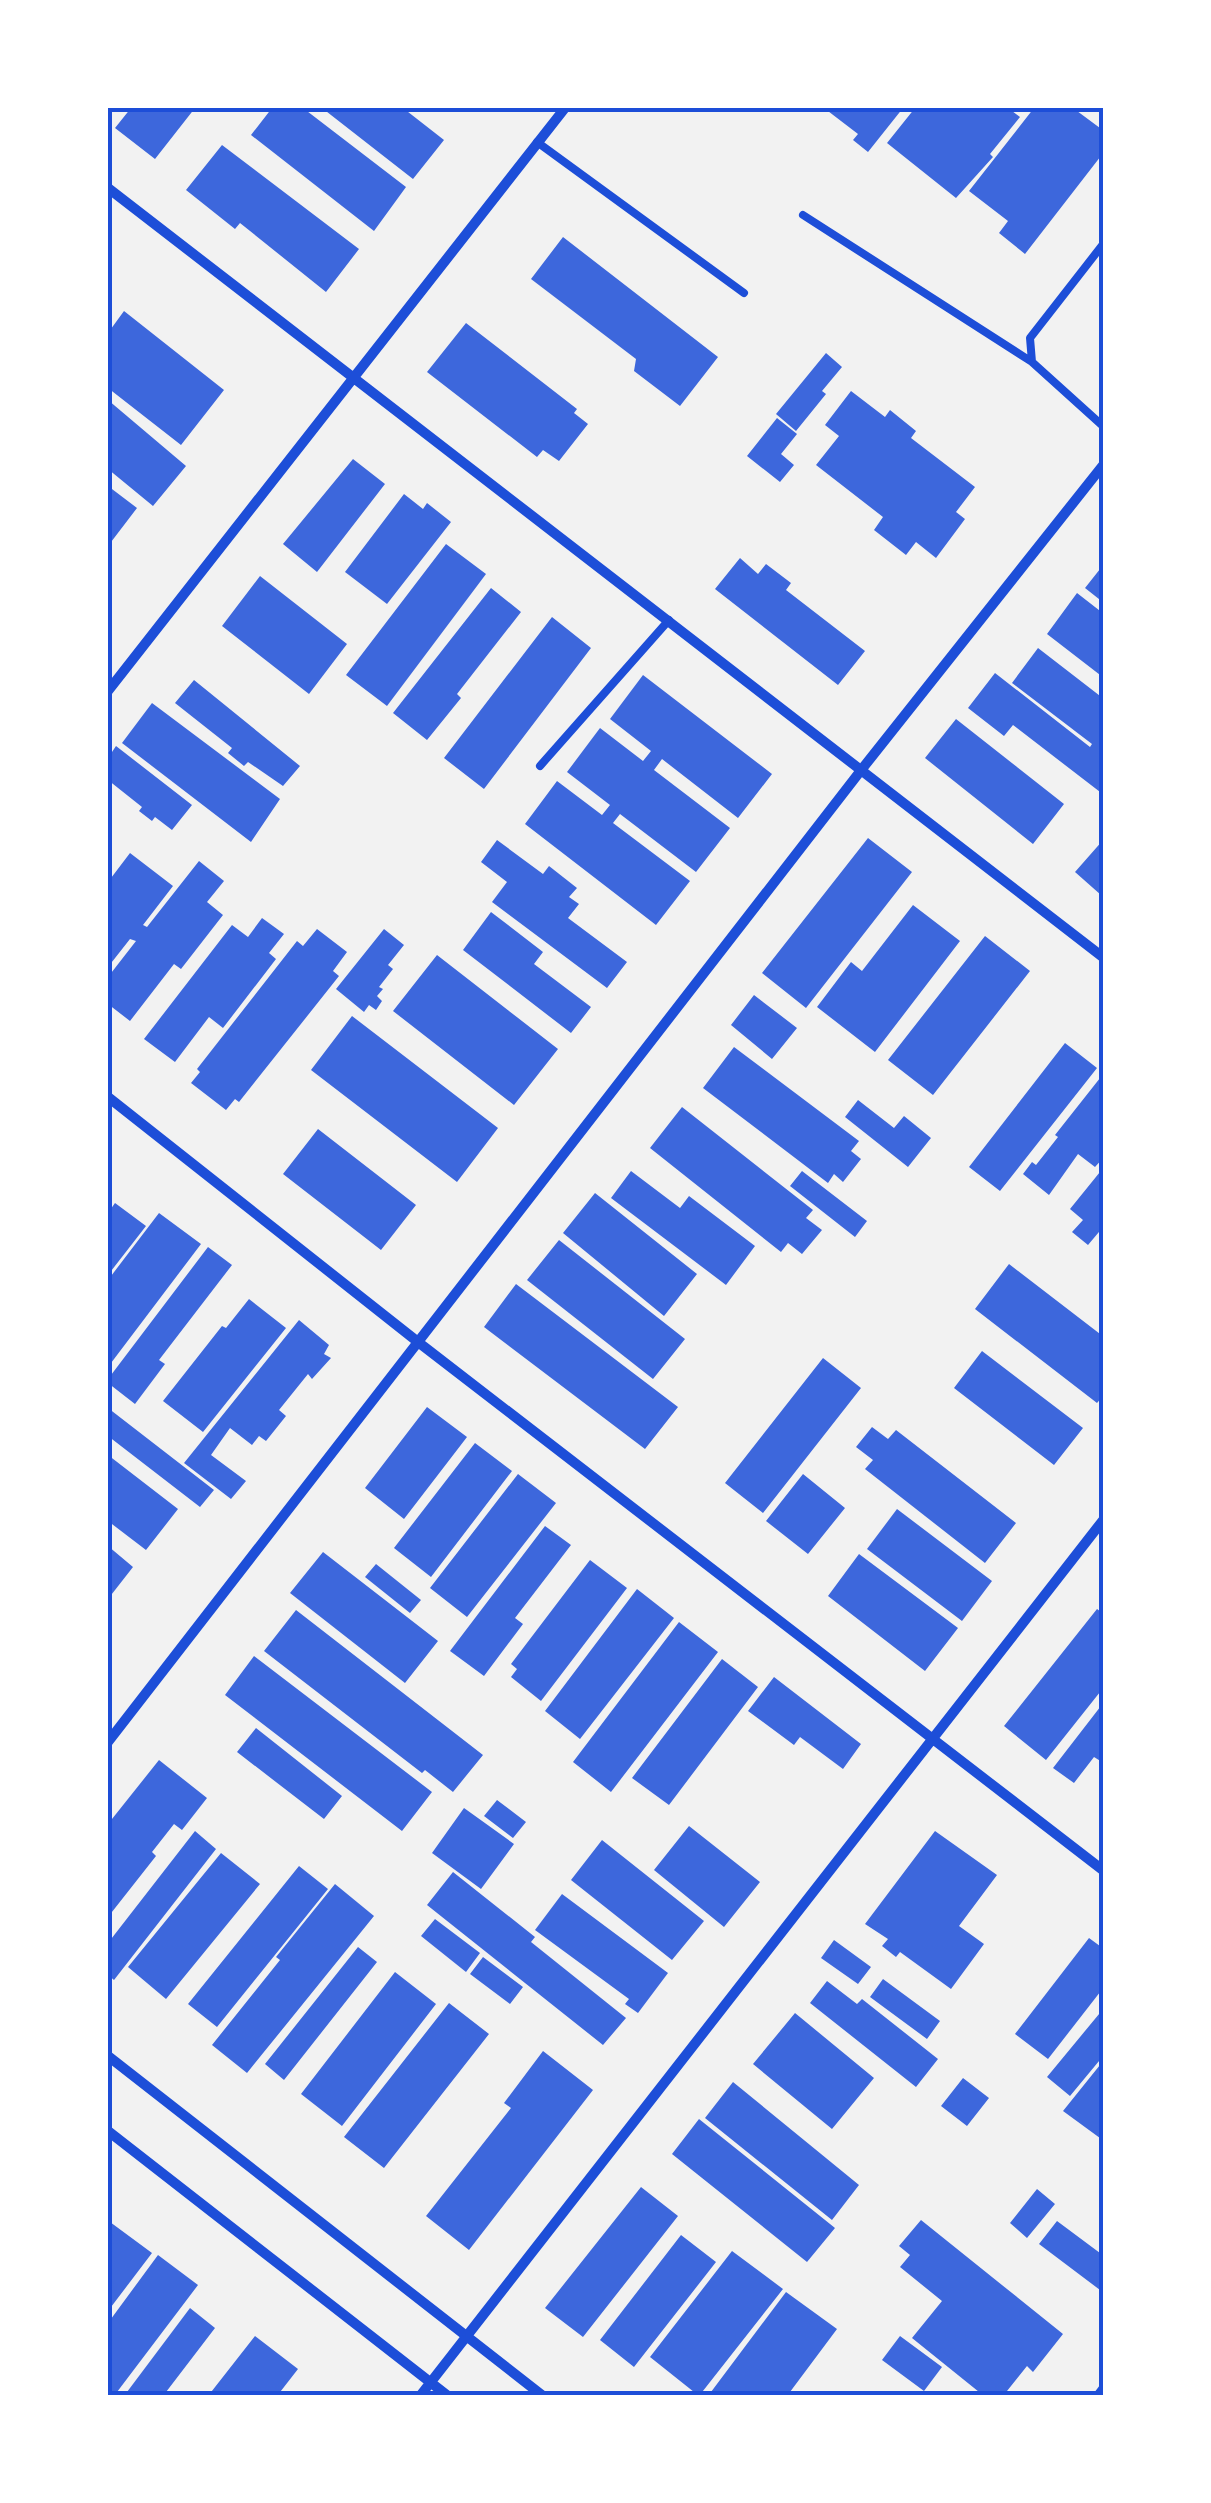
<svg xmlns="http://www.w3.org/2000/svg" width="1211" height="2503" font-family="'Fira Sans',sans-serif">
<rect width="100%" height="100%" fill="#f2f2f2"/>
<path fill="#3d67dc" d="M131,108H195L155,159L115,128Z
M272,108H303L406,187L374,231L251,135Z
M322,108H403L444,140L413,179Z
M824,108H903L868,152L853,140L858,134Z
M915,108H1008L1020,117L990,154L993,157L956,198L887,143Z
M1034,108H1073L1104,131V152L1025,254L999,233L1008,221L969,191Z
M222,145L359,249L326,292L240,223L235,229L186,190Z
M563,237L718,357L680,406L634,371L636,359L531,279Z
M124,311L224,390L181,445L108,388V333Z
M466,323L577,409L574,413L588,424L559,461L543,450L537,457L427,372Z
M826,353L842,367L822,391L826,394L796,431L776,414Z
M851,391L885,417L890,410L916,431L911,438L975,487L956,512L965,519L936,558L916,542L906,555L874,530L883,517L816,465L839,436L825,425Z
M108,400L186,466L153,506L108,469Z
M777,418L797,434L781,454L794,465L780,482L747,456Z
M353,459L385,484L317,572L283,544Z
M108,486L137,508L108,546Z
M404,494L423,509L427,503L451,522L387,604L345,572Z
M446,544L486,574L387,706L346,675Z
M740,558L758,574L766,564L791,583L786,590L865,651L838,685L715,589Z
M1104,564V603L1085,588Z
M260,576L347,644L309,694L222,626Z
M491,588L521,612L457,694L461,698L427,740L393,713Z
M1077,593L1104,614V678L1047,634Z
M552,617L591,648L484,789L444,758Z
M1038,648L1104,699V795L1013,725L1004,736L968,708L995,673L1090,747L1092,744L1012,683Z
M643,675L772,774L738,818L662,759L654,770L730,828L696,872L620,814L613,823L690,881L656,925L525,824L557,781L602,815L610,805L567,772L600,728L643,761L651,751L610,719Z
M194,680L300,766L283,786L248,762L244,766L228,753L232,748L175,703Z
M152,703L280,799L251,842L122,743Z
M956,719L1064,804L1033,844L925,758Z
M116,746L192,805L172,830L155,817L152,821L139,811L142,807L108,780V758Z
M868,838L912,872L806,1008L762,973Z
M1104,839V892L1101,895L1075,872Z
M497,840L543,874L549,866L577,888L569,897L579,904L568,918L627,962L607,988L492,902L507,882L481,862Z
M130,853L173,886L143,925L147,927L199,861L224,881L207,902L223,915L181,969L174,964L130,1021L108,1004V977L136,941L130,939L108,967V882Z
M913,905L960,941L875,1052L817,1007L851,962L862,971Z
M491,912L543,952L534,964L591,1007L571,1033L463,950Z
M262,918L284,934L269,953L276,959L223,1028L209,1017L175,1062L144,1039L232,925L248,937Z
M317,929L347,952L333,971L339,976L239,1102L235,1099L226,1110L191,1083L200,1072L197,1069L297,941L303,946Z
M384,929L404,945L388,965L393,969L379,987L383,989L377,996L382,1001L376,1010L369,1005L364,1012L336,989Z
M985,936L1030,971L933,1095L888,1060Z
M437,955L558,1049L514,1105L393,1011Z
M754,995L797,1028L772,1059L731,1025Z
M352,1016L498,1128L457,1182L311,1070Z
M1065,1043L1097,1068L1000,1191L969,1167Z
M734,1047L859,1141L851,1151L861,1159L843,1182L834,1174L828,1183L703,1088Z
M1104,1073V1157L1095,1167L1078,1154L1049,1195L1023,1174L1032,1162L1036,1165L1058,1137L1055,1135Z
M858,1100L894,1128L904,1116L931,1138L908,1167L845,1117Z
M682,1107L813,1210L806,1218L822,1230L802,1254L788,1243L781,1252L650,1148Z
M318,1129L416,1205L381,1250L283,1174Z
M1104,1167V1226L1088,1245L1072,1232L1083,1220L1070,1209Z
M631,1171L680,1208L689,1196L755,1246L726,1285L611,1198Z
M802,1171L867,1221L855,1237L790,1186Z
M595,1193L697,1274L664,1316L563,1233Z
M115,1203L146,1226L108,1275V1213Z
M159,1213L201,1244L108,1367V1280Z
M559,1240L685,1339L653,1379L527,1280Z
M208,1247L232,1265L159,1360L165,1364L135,1404L108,1383V1379Z
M1009,1264L1104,1337V1395L1097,1403L975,1309Z
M516,1284L678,1407L645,1449L484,1327Z
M249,1299L286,1328L203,1432L163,1401L222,1326L226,1328Z
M299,1320L329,1345L324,1354L331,1358L312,1379L308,1374L279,1410L286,1416L266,1441L259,1436L252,1445L230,1428L211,1455L246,1481L231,1499L184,1463Z
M982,1351L1083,1428L1054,1465L954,1388Z
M823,1358L861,1388L763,1513L725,1483Z
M427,1407L467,1437L404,1519L365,1488Z
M108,1408L214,1490L200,1507L108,1436Z
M872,1427L888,1439L896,1430L1016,1523L985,1563L865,1469L873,1460L856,1447Z
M475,1443L512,1471L431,1577L394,1548Z
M108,1455L178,1509L146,1550L108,1521Z
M518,1474L556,1503L467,1617L430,1588Z
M803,1474L845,1508L808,1554L766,1521Z
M897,1509L992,1581L962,1621L867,1549Z
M545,1526L571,1545L515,1618L523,1624L484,1676L450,1651Z
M108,1546L133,1567L108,1599Z
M323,1552L438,1641L405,1683L290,1593Z
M859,1554L958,1628L925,1671L828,1596Z
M590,1560L627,1588L541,1701L511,1677L517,1669L511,1664Z
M376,1564L421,1600L410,1613L365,1577Z
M637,1589L674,1618L580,1739L545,1711Z
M1097,1609L1104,1614V1687L1046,1760L1004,1726Z
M296,1610L483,1755L453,1792L425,1770L422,1773L264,1651Z
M679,1622L718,1652L611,1792L573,1762Z
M254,1656L432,1792L402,1831L225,1695Z
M722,1659L758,1687L669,1805L632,1778Z
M774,1677L861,1744L843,1769L800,1737L794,1745L748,1711Z
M1104,1702V1760L1102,1762L1094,1757L1074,1783L1053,1768Z
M256,1728L342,1796L324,1819L237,1752Z
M159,1760L207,1798L182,1830L174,1824L152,1852L156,1856L108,1917V1824Z
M497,1800L526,1822L513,1838L484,1816Z
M464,1808L514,1844L481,1889L432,1853Z
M689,1826L760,1882L724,1927L654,1870Z
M195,1831L216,1849L114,1980L108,1975V1943Z
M935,1831L997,1875L959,1926L984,1944L951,1989L900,1952L896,1957L882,1946L888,1939L865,1924Z
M602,1840L704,1921L672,1960L571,1880Z
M221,1853L260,1884L166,1999L128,1967Z
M299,1866L328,1889L217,2027L188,2004Z
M453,1872L535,1937L531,1942L626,2018L603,2045L427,1905Z
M335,1884L374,1916L247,2073L212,2045L280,1960L276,1957Z
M562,1894L668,1973L638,2013L625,2004L629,1999L535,1930Z
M435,1919L480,1953L466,1972L421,1936Z
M1089,1938L1104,1949V1987L1048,2059L1015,2034Z
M834,1940L871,1967L858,1984L821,1958Z
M358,1947L377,1962L284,2080L265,2064Z
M483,1957L523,1987L510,2004L470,1974Z
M395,1972L436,2004L342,2126L301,2094Z
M883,1979L940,2021L927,2039L870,1997Z
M827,1981L857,2004L862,1999L938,2059L916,2087L810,2003Z
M449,2003L489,2034L384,2168L344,2137Z
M1104,2008V2055L1070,2096L1047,2077Z
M795,2013L874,2078L832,2129L753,2064Z
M543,2051L593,2090L469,2250L426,2216L511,2108L504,2103Z
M1104,2060V2141L1063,2111Z
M963,2078L989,2098L967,2126L941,2106Z
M733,2082L859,2185L832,2220L705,2118Z
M699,2119L835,2228L807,2262L672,2154Z
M641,2187L678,2216L583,2337L545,2308Z
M1037,2189L1055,2204L1027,2238L1010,2223Z
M921,2220L1063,2334L1033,2372L1027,2366L1003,2396H984L912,2338L942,2301L900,2267L910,2255L899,2246Z
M1057,2221L1104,2256V2293L1039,2244Z
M110,2222L152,2253L108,2311V2226Z
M681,2235L716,2262L634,2367L600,2340Z
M732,2251L783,2289L699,2396L650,2357Z
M158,2255L198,2285L114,2396H108V2323Z
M786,2292L837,2329L787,2396H708Z
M190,2308L215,2328L163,2396H124Z
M255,2336L298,2369L277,2396H208Z
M900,2336L942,2367L924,2391L882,2360Z"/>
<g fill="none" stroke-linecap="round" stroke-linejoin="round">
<path stroke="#1d4ed8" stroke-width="8" d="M537,142L744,293
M803,215L1032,362
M1104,243L1030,338L1032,362L1104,427
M540,766L669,620"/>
<path stroke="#1d4ed8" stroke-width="10" d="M108,188L1104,958
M108,691L565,108
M108,1097L418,1342L1104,1871
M108,1742L862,769L1104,464
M108,2056L543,2396
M108,2131L448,2396
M420,2396L1104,1519
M1098,2396L1104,2388"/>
</g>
<rect width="1211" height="2503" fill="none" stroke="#ffffff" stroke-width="220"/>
<rect x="110" y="110" width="991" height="2283" fill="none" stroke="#1d4ed8" stroke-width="4"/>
</svg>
